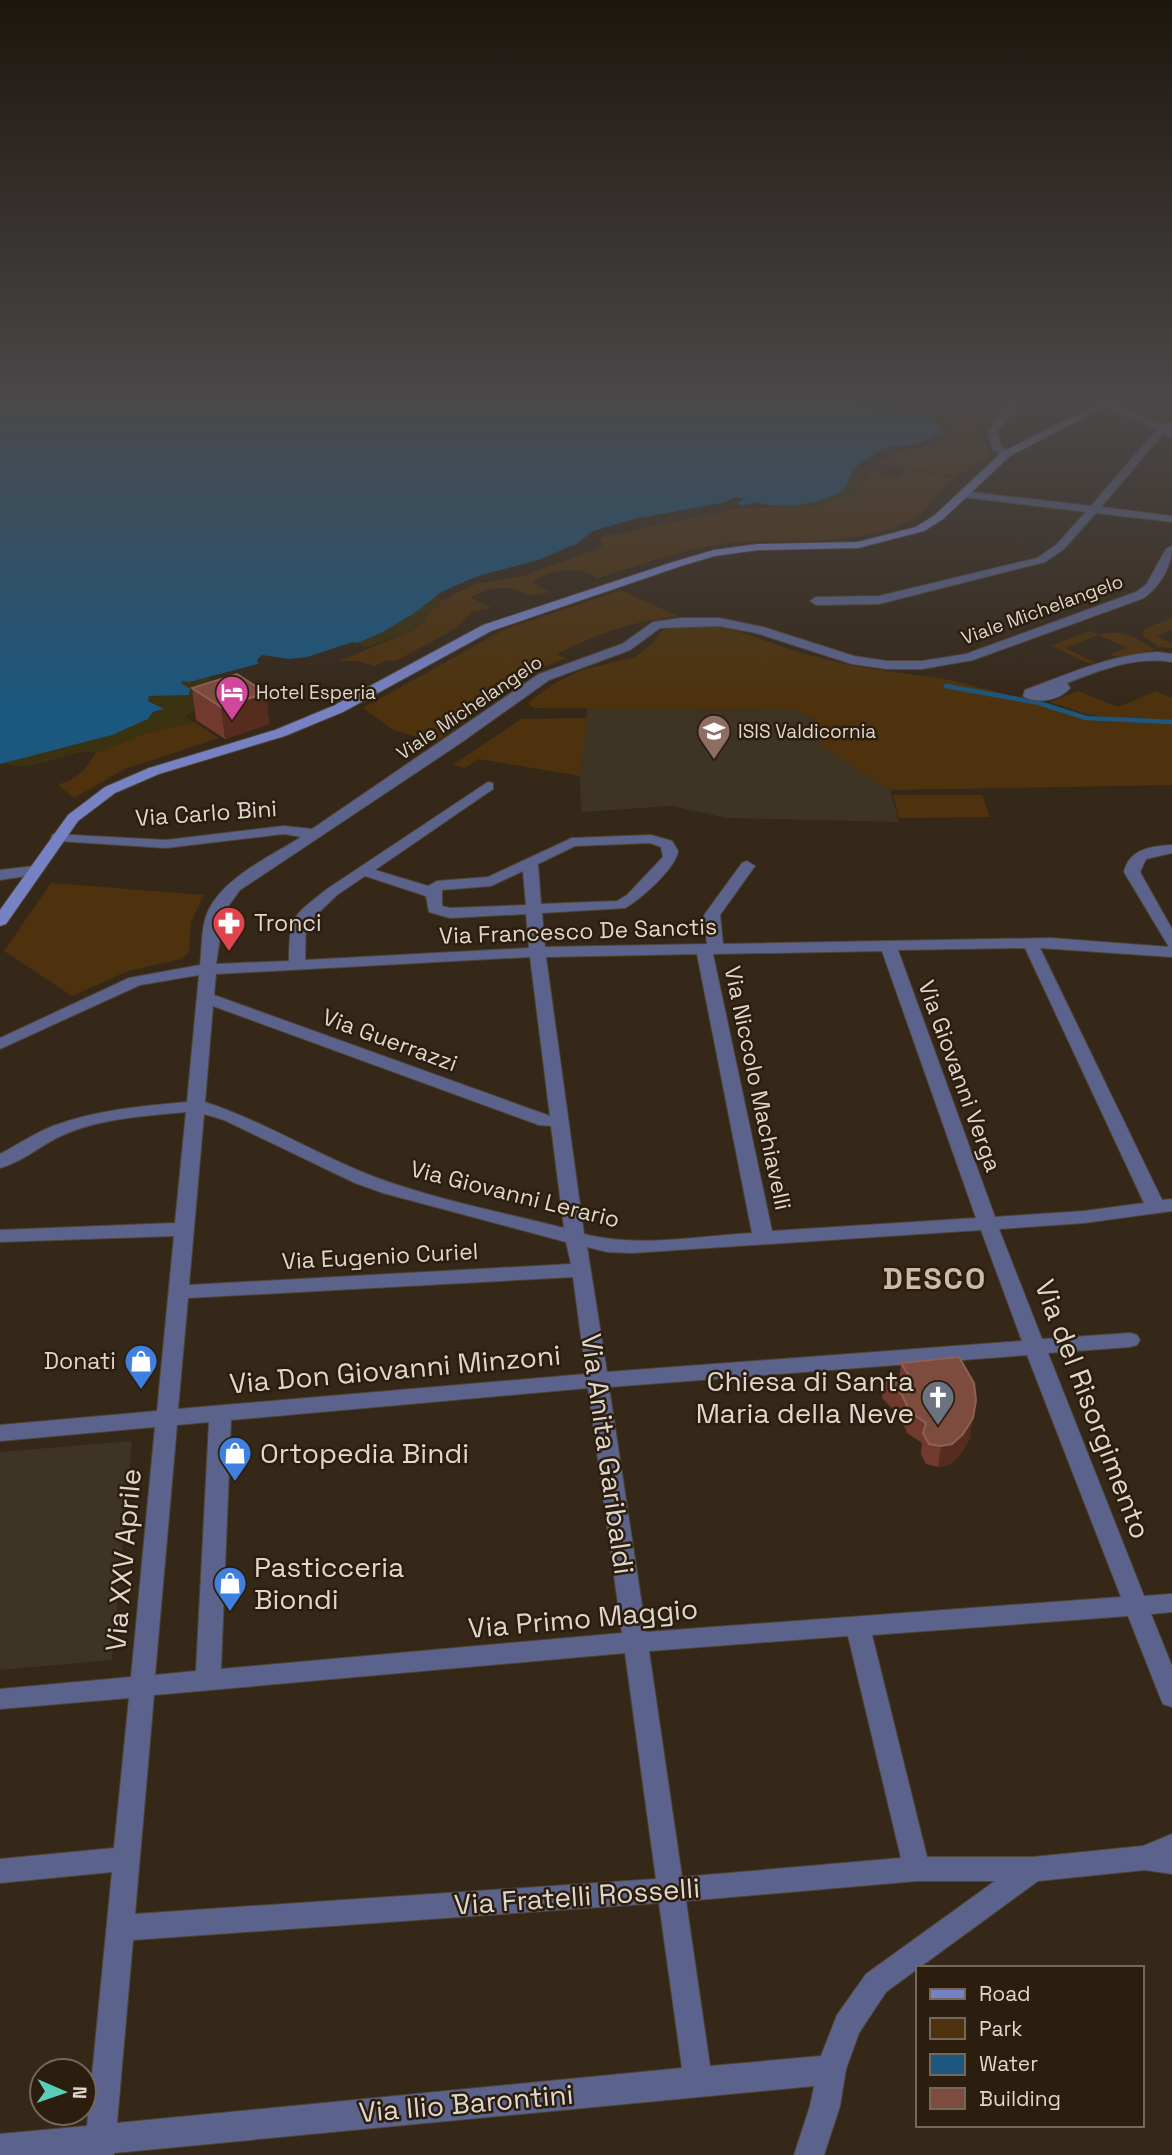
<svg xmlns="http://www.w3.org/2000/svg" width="1172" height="2155" font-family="'Space Grotesk',sans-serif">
<rect width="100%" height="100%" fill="#352819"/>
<path fill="#3d3424" d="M587,708L794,710L815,719L823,746L890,790L899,822L727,818L671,806L581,812L580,776Z
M132,1441L112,1660L0,1670V1452Z"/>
<path fill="#4e320d" d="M976,404L1000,413L983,429L990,455C978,466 962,472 950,481C936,491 931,507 917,516C854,555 772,532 703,547C666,555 631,568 595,579V576C577,567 549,568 533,583L550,592L531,596C508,584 494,585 471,598L492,608L473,611L455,629L396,661L388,660L375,666L357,661H339L412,631L424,622L428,613L439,605L440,600L451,598V595L476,584L526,575L594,550L603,545L600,539L606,536L736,509L820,506L856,488L857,483L866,480L869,472L897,477L907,469L951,477L953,475L868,462C886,461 889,456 905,451C920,447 935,446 949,439L951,430L948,418L945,416Z
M620,590L678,616C627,623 602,632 557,654L566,658L533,671L436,742L393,730L363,708L503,630Z
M1172,618V630L1157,636L1172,643V648L1159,647L1143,636L1144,629Z
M695,625L728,628L804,654L853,666L950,680L1093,717H1104L1086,714L1050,702L1078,691L1118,707L1156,691L1172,698V785L890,790L822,746L815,719L794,710L535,708L530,706L529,702L555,683L582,670L635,657L653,643L660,632L669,627Z
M1089,631L1099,635C1120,628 1138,638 1155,650L1117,657L1110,654L1127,648L1098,635L1065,648L1095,662L1090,664L1051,646Z
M587,718L580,776L478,759L465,768L453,765L521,719Z
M194,722L219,738L125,769L74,798L58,785C77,778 86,771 95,753L146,733Z
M893,795H982L990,817L899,818Z
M51,883L204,895L191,922L189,952L181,959L128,971L72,996L4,951Z"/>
<path fill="#3a3211" d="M854,469L869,472L867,479L855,486L859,488L856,494L848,500L837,496C823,509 805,510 787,506L827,497Z
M436,596L441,598L439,605L428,613L424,622L412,631L367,647L357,643L381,633Z
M209,677L225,690L224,700L185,716L194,722L146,733L101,752H81L25,767L2,764L148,716L163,709L148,701V696L163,697L179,682Z"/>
<path fill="#1b577e" d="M0,403H850C861,408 876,411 888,413C903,416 940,409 940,432C917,451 889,442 876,453C869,458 860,463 854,469C848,475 850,485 841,491C823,504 777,511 758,502L740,506L737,503L744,499L736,497L726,502L634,519L593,531L576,544L538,560L478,576L441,592L416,612L381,633L357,643L353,642L307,657L289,659L262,655L257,660L258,664L189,682L182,681L181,683L190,689L189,695L149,696L148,701L164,709L153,712L148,719L112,735L0,764Z"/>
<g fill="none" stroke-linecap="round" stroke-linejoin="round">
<path stroke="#1b577e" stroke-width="4.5" d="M946,686L1039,703L1086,718L1172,722"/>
<defs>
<path id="street" d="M1011,403H1021L997,431L1001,446L1011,454L1006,457L992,449L987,431Z
M1100,403H1110L1164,425L1172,422V437L1163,434L1101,507L1172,516V522L1096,513L1064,549L1045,562L879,604L816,605L810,601L816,597L879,596L1037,558L1056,545L1086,512L962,497L957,494L962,491L1091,506L1157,429L1101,406Z
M1172,546C1172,566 1161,585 1144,598L973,660L922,669H887L852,664L756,633L719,626L660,628L630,650L549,680L462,742L240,890L224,912L216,964L289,961C290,915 291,918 327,889L488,782L493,783V789L375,870L428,886L437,881L488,877L572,838L651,835L672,841L678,851C676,868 640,900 625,908L542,913L545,947L707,944L704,915L742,863L747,861L755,866L720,915L723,944L1051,938L1169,947L1124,872C1129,849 1152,846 1172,845V853L1146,859L1140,872L1172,929V957L1040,948L1162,1200L1172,1199V1211L1084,1223L999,1229L1042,1339L1130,1333L1137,1335L1140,1340L1137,1345L1130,1347L1048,1353L1144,1596L1172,1594V1612L1151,1614L1172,1666V1707L1163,1704L1160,1697L1128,1616L872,1635L927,1857H1033L1143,1846L1172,1834V1874L1145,1870L1038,1881L886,1992L859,2033L846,2069L840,2106L824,2155H794L810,2106L814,2086L114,2153V2155H0V2134L87,2126L112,1872L0,1883V1859L114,1848L129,1698L0,1709V1689L131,1677L155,1427L0,1441V1425L157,1411L174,1236L0,1242V1230L175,1223L186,1112C145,1116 101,1118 63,1135C42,1144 23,1162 0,1168V1154C17,1145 35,1133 53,1126C96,1110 141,1106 187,1102L199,975L140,985L0,1049V1038L129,978L200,965C202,948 201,927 208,911C224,877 270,857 301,837L284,834L166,848L58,841L51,837L53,834L166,840L284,826L312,829L539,674L622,644L653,622L681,618H719L763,627L854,656L887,661H922L966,654L1136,592L1146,585L1166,549ZM650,843L661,847L663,857L627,895L617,901L541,904L538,864L575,846ZM523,871L526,905L450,908L442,906V890L491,886ZM365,876L426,896L429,912L450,918L526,914L529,948L305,960L306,925L337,895ZM1025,948L1144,1203L1084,1211L995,1217L898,950ZM882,951L976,1218L772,1231L713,954ZM697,954L752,1233C698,1236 638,1248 584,1234L546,957ZM530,957L550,1116L214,995L216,974ZM213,1006L539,1125L551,1126L564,1228C500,1212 433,1199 372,1176C315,1154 263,1121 205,1102ZM204,1114L224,1120L355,1183L383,1193L566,1242L571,1264L189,1285ZM981,1230L1022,1341L607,1372L587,1247L607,1252L632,1253ZM573,1277L586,1374L178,1409L188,1298ZM1027,1355L1121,1597L646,1632L609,1387ZM588,1388L622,1633L221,1669L231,1420ZM209,1422L196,1671L155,1675L177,1425ZM848,1636L901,1858L682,1877L649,1651ZM625,1653L656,1879L135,1914L154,1695ZM917,1881H995L866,1974L837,2015L821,2056L710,2066L686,1901ZM659,1903L682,2068L117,2123L133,1940Z
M1157,652L1172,654V662C1135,656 1101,670 1067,683L1070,688C1060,700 1036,705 1023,696L1025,690C1068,674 1110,655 1157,652Z
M34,866L42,871L39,874L0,880V870Z"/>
<path id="secondary" d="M1100,403H1112L1010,456L943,519L924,531L858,548L758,550L715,556L681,566L491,631L343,712L285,736L159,774L115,793L78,821L6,924L0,926V910L68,815L105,787L149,768L275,730L333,706L483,625L673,562L714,550L758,544L858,542L916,527L935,515L1002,452Z"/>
</defs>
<use href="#street" stroke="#504436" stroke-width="2"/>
<use href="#secondary" stroke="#504436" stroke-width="2"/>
<use href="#street" fill="#5b638c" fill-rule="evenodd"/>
<use href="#secondary" fill="#7682c4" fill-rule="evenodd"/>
</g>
<path fill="#723a2e" d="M192,688L266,693L269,724L225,739L196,720Z
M901,1363L970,1438L960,1455L949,1465L938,1467L926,1464L921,1454L922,1443L907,1433L900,1416L882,1398L884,1378L899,1380Z"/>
<path fill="#552c1e" d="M266,693L269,724L225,739L221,707Z
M973,1418L970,1438L960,1455L949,1465L938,1467L941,1446Z"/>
<path fill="#7e4b3f" stroke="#8d6055" stroke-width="2" d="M237,674L266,693L221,707L192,688Z
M959,1357L974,1383L976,1400L973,1418L963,1434L952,1444L941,1446L929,1444L923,1433L926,1423L910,1412L902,1395L884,1378L912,1381L901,1363Z"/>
<linearGradient id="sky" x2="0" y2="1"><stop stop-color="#1d160e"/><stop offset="0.57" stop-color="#4b4849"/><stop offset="1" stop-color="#4b4849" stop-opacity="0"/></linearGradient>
<rect width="1172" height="705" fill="url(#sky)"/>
<defs>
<symbol id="hotel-pin" viewBox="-11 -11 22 30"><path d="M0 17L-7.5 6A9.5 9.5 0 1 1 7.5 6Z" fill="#d1479c" stroke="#2b1e0f"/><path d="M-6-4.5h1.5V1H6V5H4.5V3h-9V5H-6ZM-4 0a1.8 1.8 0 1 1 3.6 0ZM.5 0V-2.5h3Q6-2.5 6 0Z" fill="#fff"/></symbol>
<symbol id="school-pin" viewBox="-11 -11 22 30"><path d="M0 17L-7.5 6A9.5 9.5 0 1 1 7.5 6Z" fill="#8d6e63" stroke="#2b1e0f"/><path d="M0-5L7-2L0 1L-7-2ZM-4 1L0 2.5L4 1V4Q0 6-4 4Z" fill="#fff"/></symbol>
<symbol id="pharmacy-pin" viewBox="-11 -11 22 30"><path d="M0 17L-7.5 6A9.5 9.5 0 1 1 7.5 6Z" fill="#e0444e" stroke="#2b1e0f"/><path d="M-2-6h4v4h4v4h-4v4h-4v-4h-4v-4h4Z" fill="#fff"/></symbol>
<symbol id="shop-pin" viewBox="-11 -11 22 30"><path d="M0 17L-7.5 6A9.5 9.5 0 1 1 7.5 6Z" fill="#3f7fe0" stroke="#2b1e0f"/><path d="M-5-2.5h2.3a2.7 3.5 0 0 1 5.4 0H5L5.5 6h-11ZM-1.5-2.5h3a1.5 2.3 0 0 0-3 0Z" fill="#fff"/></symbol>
<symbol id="church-pin" viewBox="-11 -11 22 30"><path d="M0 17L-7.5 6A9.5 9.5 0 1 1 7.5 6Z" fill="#6b7280" stroke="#2b1e0f"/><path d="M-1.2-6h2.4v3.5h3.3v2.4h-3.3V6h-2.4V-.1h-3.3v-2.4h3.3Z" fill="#fff"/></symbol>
</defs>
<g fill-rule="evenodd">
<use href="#hotel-pin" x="213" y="673" width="38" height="52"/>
<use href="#school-pin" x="695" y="712" width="38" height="52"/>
<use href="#pharmacy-pin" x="210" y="904" width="38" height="52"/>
<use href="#shop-pin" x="122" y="1342" width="38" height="52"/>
<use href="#church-pin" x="919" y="1378" width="38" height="52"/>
<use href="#shop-pin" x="216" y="1434" width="38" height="52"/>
<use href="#shop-pin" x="211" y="1564" width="38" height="52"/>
</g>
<g text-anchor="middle" stroke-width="5" stroke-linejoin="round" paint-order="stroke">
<g font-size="19" fill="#dfd6cd" stroke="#2b1e0f">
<text transform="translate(1042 609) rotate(-20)" y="7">Viale Michelangelo</text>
<text transform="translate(469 707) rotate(-34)" y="7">Viale Michelangelo</text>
</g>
<g font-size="19" fill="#dfd6cd" stroke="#2b1e0f" text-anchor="start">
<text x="256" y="699">Hotel Esperia</text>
<text x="738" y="738">ISIS Valdicornia</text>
</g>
<g font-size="23" fill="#dfd6cd" stroke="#2b1e0f">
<text transform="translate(206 813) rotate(-4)" y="8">Via Carlo Bini</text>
<text transform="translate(578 931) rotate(-2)" y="8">Via Francesco De Sanctis</text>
<text transform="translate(390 1040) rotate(20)" y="8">Via Guerrazzi</text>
<text transform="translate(960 1076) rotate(70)" y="8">Via Giovanni Verga</text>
<text transform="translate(758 1088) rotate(78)" y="8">Via Niccolo Machiavelli</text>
<text transform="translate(515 1194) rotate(14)" y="8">Via Giovanni Lerario</text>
<text transform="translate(380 1256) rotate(-3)" y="8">Via Eugenio Curiel</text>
</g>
<g font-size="23" fill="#dfd6cd" stroke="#2b1e0f" text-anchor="start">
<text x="254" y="931">Tronci</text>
<text x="116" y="1369" text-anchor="end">Donati</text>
</g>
<g font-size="28" fill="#dfd6cd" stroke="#2b1e0f">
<text transform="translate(395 1369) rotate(-5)" y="10">Via Don Giovanni Minzoni</text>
<text transform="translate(1093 1409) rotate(69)" y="10">Via del Risorgimento</text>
<text transform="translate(608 1454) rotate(82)" y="10">Via Anita Garibaldi</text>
<text transform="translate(123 1560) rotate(-85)" y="10">Via XXV Aprile</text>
<text transform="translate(583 1618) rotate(-5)" y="10">Via Primo Maggio</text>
<text transform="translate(577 1896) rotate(-4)" y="10">Via Fratelli Rosselli</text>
<text transform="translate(466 2103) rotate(-5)" y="10">Via Ilio Barontini</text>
</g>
<g font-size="28" fill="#dfd6cd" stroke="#2b1e0f" text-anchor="start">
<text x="914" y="1391" text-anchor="end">Chiesa di Santa<tspan x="914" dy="32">Maria della Neve</tspan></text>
<text x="260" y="1463">Ortopedia Bindi</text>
<text x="254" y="1577">Pasticceria<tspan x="254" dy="32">Biondi</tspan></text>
</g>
<g font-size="30" font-weight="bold" letter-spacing="2" fill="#ccbba8" stroke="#2b1e0f">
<text x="935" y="1289">DESCO</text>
</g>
</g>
<rect x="916" y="1966" width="228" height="161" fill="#2b1e0f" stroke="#73685b" stroke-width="2"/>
<rect x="930" y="1989" width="35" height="10" fill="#7682c4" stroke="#73685b" stroke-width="2"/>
<text x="979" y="2001" font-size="21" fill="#dfd6cd">Road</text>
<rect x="930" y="2018" width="35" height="21" fill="#4e320d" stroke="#73685b" stroke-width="2"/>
<text x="979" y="2036" font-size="21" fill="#dfd6cd">Park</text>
<rect x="930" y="2054" width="35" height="21" fill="#1b577e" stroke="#73685b" stroke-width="2"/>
<text x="979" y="2071" font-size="21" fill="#dfd6cd">Water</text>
<rect x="930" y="2088" width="35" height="21" fill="#7e4b3f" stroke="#73685b" stroke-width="2"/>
<text x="979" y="2106" font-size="21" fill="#dfd6cd">Building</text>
<g transform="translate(63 2092) rotate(92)"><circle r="33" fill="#2b1e0f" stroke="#73685b" stroke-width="2"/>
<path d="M0-5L12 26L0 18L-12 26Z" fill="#5bcebb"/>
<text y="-10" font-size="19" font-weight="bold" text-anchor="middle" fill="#dfd6cd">N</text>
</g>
</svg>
